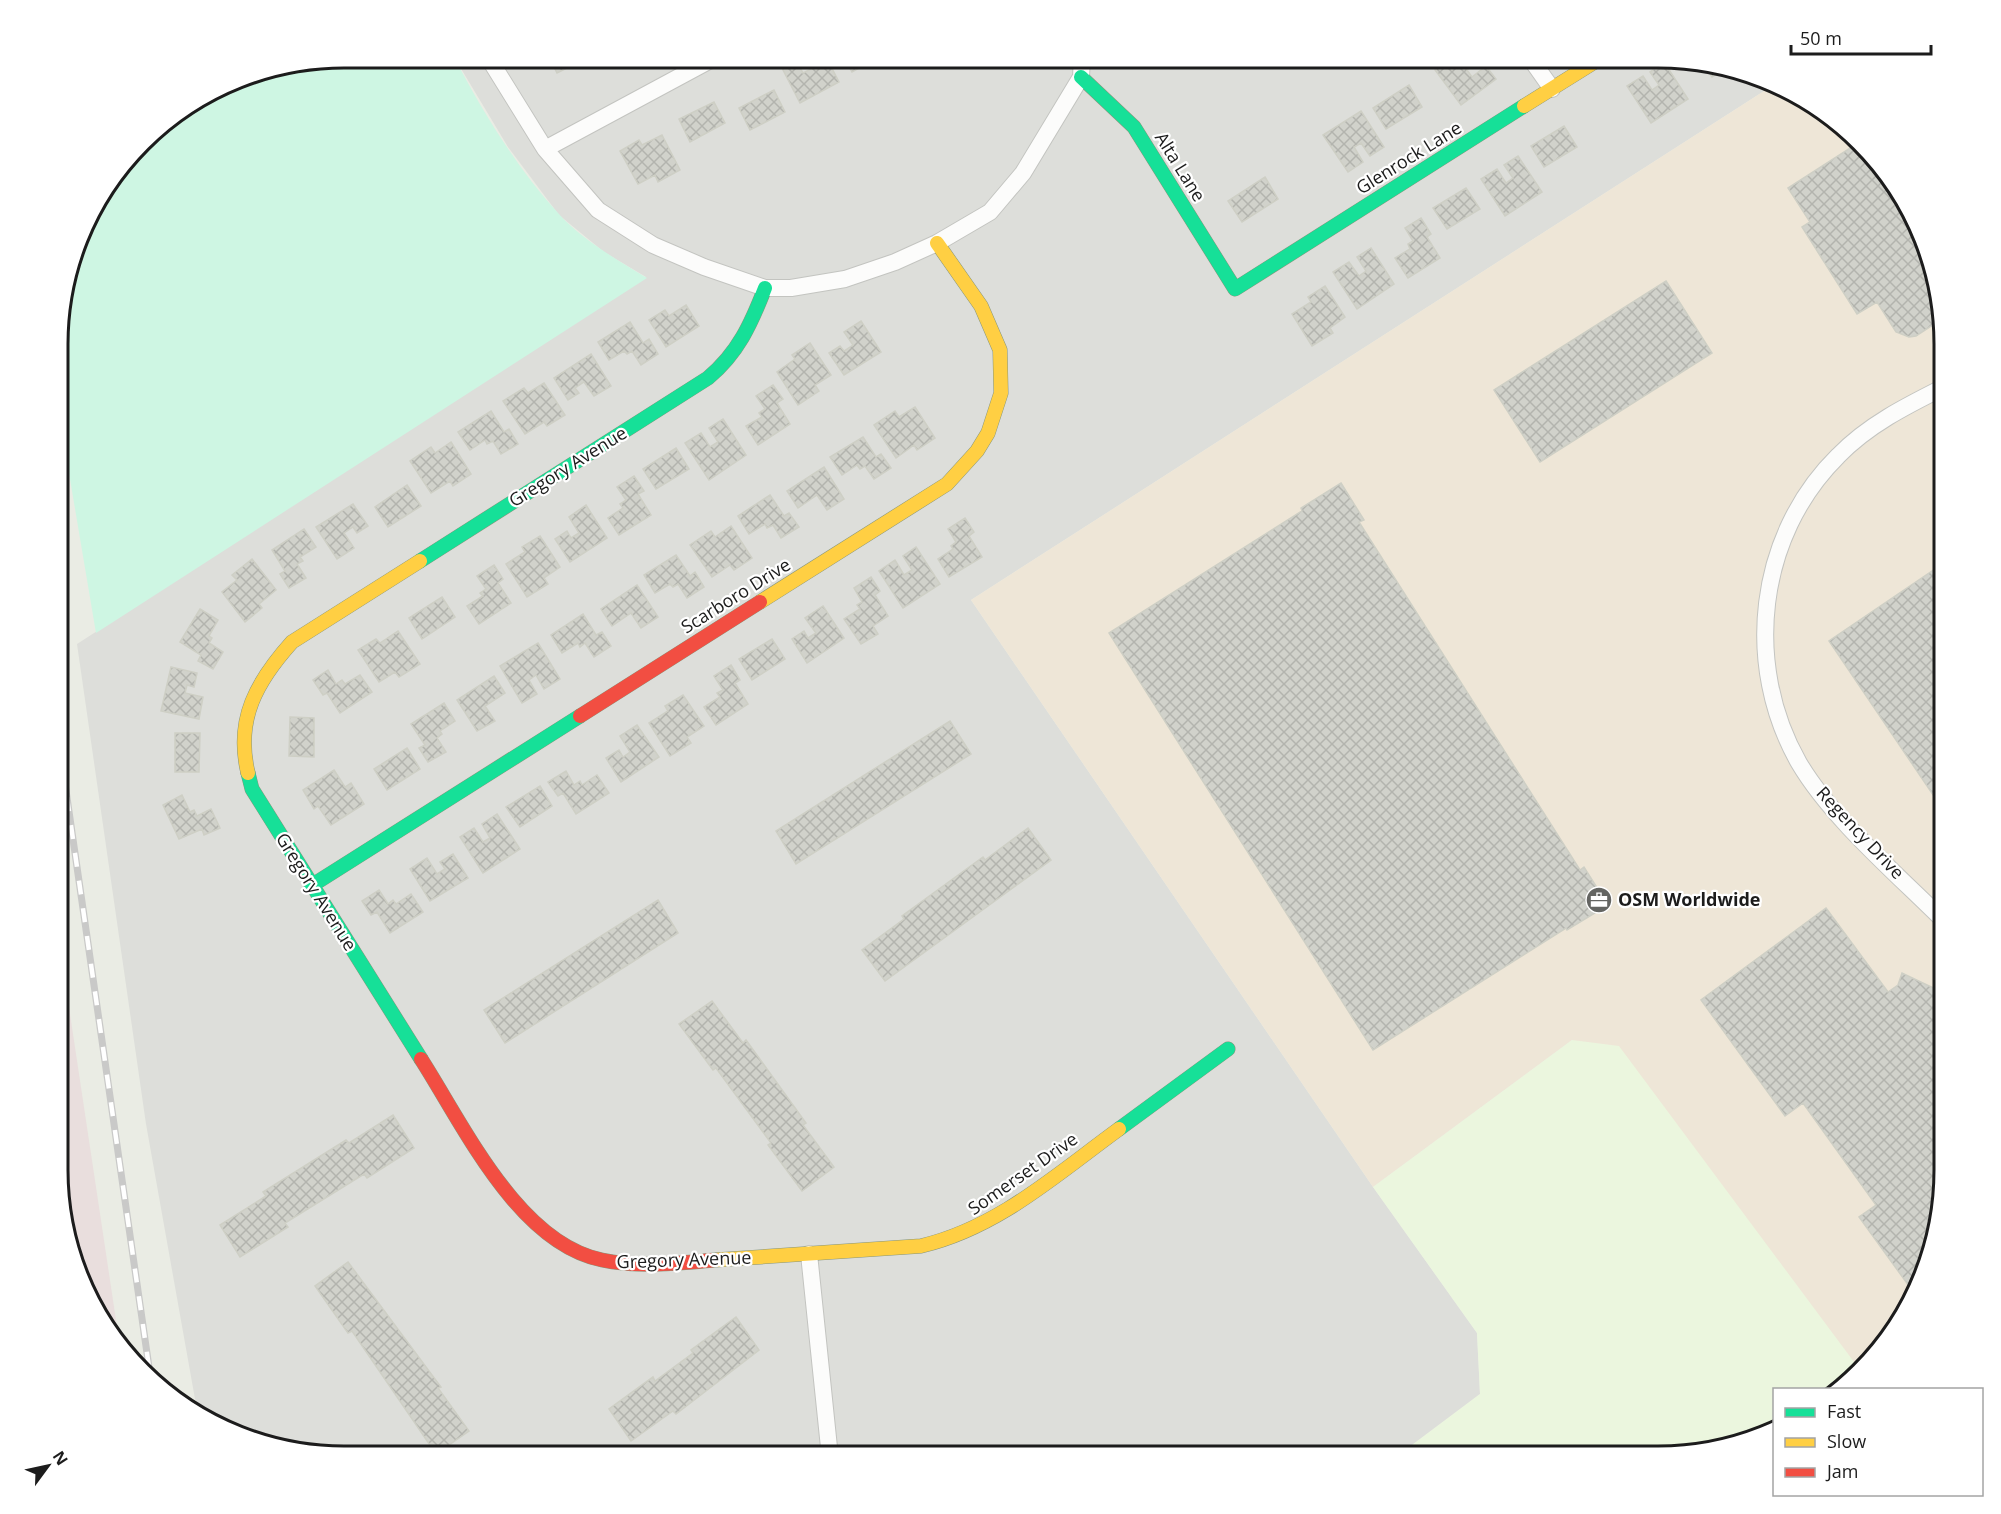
<svg xmlns="http://www.w3.org/2000/svg" width="2001" height="1514" font-family="'Open Sans',sans-serif">
<defs>
<pattern id="building-cross-hatch" width="8" height="8" patternUnits="userSpaceOnUse" patternTransform="scale(1.5)"><rect width="8" height="8" fill="#d1d2cb"/><path d="M0 0l8 8M0 8l8-8" fill="none" stroke="#b3b4ae"/></pattern>
</defs>
<rect width="100%" height="100%" fill="#eaece4"/>
<path fill="#dddeda" d="M454,57L1676,58L1767,79L1775,84L971,600L1373,1187L1477,1333L1480,1394L1396,1457L325,1456L234,1435L210,1420L195,1399L146,1124L77,644L646,277L604,252L559,215L508,147Z"/>
<path fill="#eee6d7" d="M1775,84L1846,128L1915,217L1944,343L1943,1190L1922,1281L1873,1359L1860,1370L1572,1040L1373,1187L971,600Z"/>
<path fill="#e9dedd" d="M58,934L119,1340L87,1298L58,1190Z"/>
<path fill="#ebf6de" d="M1572,1040L1619,1046L1860,1370L1834,1389L1774,1390V1430L1658,1457H1396L1480,1394L1477,1333L1373,1187Z"/>
<path fill="#cef6e3" d="M343,57H454C482,111 517,168 558,213C582,240 616,259 647,278L96,633L59,414L60,306L95,200L155,128L251,72Z"/>
<path fill="url(#building-cross-hatch)" stroke="#cecfc5" stroke-width="1.5" d="M549,57H589L557,73Z
M805,57H826L839,82L800,103L781,66L795,58L803,73L811,69Z
M844,57H879L852,72Z
M1452,57L1480,58L1481,59L1467,70L1472,77L1486,66L1496,79L1461,105L1435,70Z
M1664,62L1688,99L1651,123L1627,86L1643,76L1652,90L1659,85L1650,72Z
M1703,64L1725,69L1712,77Z
M1409,85L1422,107L1386,129L1373,108Z
M774,90L785,112L750,130L739,108Z
M714,102L725,123L690,142L679,119Z
M1361,111L1384,147L1370,156L1361,143L1354,147L1363,162L1348,172L1323,135Z
M1564,126L1577,147L1544,167L1531,146Z
M662,135L680,170L658,182L655,175L638,184L620,151L639,140L642,145Z
M1858,143L1915,217L1939,321L1916,336L1909,337L1896,332L1877,302L1857,314L1802,227L1810,222L1788,188Z
M1518,156L1542,192L1505,216L1481,179L1497,169L1506,183L1513,178L1504,165Z
M1265,177L1278,199L1242,222L1228,201Z
M1466,188L1480,209L1447,229L1433,208Z
M1421,218L1431,234L1427,237L1440,258L1408,278L1395,258L1410,249L1408,244L1413,241L1405,228Z
M1371,248L1394,284L1357,309L1333,272L1349,262L1359,276L1366,271L1357,257Z
M1666,281L1712,353L1540,462L1494,390Z
M1325,286L1345,317L1330,328L1333,333L1312,346L1292,314L1311,302L1308,297Z
M686,305L699,326L666,347L649,320L665,310L669,316Z
M861,321L881,352L844,375L829,353L840,346L844,351L853,345L844,332Z
M630,322L643,343L649,339L658,354L641,365L632,351L627,354L624,351L609,360L598,342Z
M810,343L831,375L815,385L819,391L798,405L777,372L795,359L792,355Z
M591,354L611,386L594,396L584,382L575,388L579,393L568,400L554,378Z
M544,383L565,415L547,426L544,422L525,434L503,401L524,388L528,393Z
M773,385L783,399L777,403L790,424L758,445L746,426L762,417L759,413L765,409L756,396Z
M915,407L935,438L917,450L914,445L896,458L874,425L895,411L899,417Z
M491,411L504,432L509,429L518,444L501,454L493,441L487,444L485,440L470,450L458,432Z
M723,419L746,455L709,480L685,443L701,433L710,447L718,442L709,428Z
M863,437L876,457L881,454L891,468L874,479L865,466L860,469L857,465L842,475L830,457Z
M451,442L471,474L453,486L450,481L431,493L410,461L431,447L435,453Z
M676,448L689,469L656,489L643,469Z
M824,467L844,499L827,510L817,495L798,508L787,491Z
M634,476L644,491L638,494L651,515L619,535L608,518L623,508L620,504L626,500L617,487Z
M1341,483L1364,520L1359,522L1580,870L1584,867L1608,905L1567,930L1566,928L1373,1050L1109,633L1302,511L1301,508Z
M407,485L421,506L388,527L375,507Z
M770,495L784,516L789,513L799,527L781,538L773,525L767,528L765,524L749,534L738,516Z
M353,504L368,526L357,533L353,527L344,533L354,548L337,559L316,527Z
M586,505L607,538L570,562L555,539L567,531L571,538L579,533L569,517Z
M965,518L974,532L969,536L982,557L949,577L938,559L953,549L951,546L956,542L948,529Z
M731,526L752,558L734,570L730,565L712,577L690,545L711,531L715,537Z
M304,529L316,547L300,557L303,561L297,564L306,578L289,588L280,574L285,571L272,550Z
M540,536L560,567L544,578L548,584L527,597L506,564L525,552L522,547Z
M916,547L940,584L903,608L879,571L895,560L904,575L912,570L903,556Z
M676,555L690,576L695,572L704,587L687,598L678,584L673,587L670,584L655,593L644,575Z
M252,559L276,590L259,604L262,608L245,622L222,592L237,580L232,575Z
M1944,563V811L1829,641Z
M494,565L503,579L498,583L511,603L479,624L467,606L483,596L480,593L486,589L477,576Z
M871,577L880,591L875,595L888,616L873,626L878,634L861,644L844,619L860,609L857,605L862,602L854,588Z
M637,585L658,617L641,628L631,613L612,626L601,609Z
M442,597L455,617L422,639L409,618Z
M823,606L844,638L807,663L792,639L804,631L808,638L816,633L805,618Z
M200,609L218,620L209,636L212,638L209,643L223,652L213,669L198,661L201,655L180,642Z
M583,614L596,635L602,632L611,646L594,657L585,643L580,647L578,643L562,653L551,635Z
M398,631L420,664L399,677L395,672L379,682L358,650L376,639L380,643Z
M772,639L785,659L752,680L739,659Z
M538,643L560,679L544,689L536,675L529,680L537,694L522,703L500,666Z
M731,665L740,680L735,683L748,704L716,725L704,707L720,697L717,693L723,690L714,676Z
M171,667L197,673L194,687L187,685L185,693L203,697L199,719L161,711Z
M328,670L336,684L342,680L345,684L360,675L372,692L340,713L327,693L323,695L313,680Z
M494,676L505,693L485,706L495,721L477,731L457,700Z
M683,695L704,726L687,737L691,743L670,756L649,723L668,711L665,706Z
M444,703L455,721L440,731L442,734L437,738L446,752L428,762L419,748L425,745L411,724Z
M290,717L314,718V757L289,756Z
M950,721L971,754L796,864L776,831Z
M637,725L659,757L621,782L606,758L619,750L623,757L630,752L620,736Z
M175,733H200L199,772H175Z
M407,748L420,769L387,790L374,769Z
M334,770L345,787L351,783L364,804L331,825L318,806L314,809L303,790Z
M566,771L574,785L580,781L582,785L597,775L609,793L576,814L563,793L558,796L548,782Z
M540,786L552,806L520,827L506,807Z
M182,795L190,812L194,810L197,816L211,809L220,828L204,835L202,829L179,839L163,805Z
M497,814L520,849L483,873L460,837L474,828L483,842L490,838L482,824Z
M1028,828L1051,860L885,981L862,950L904,919L902,916L983,857L985,860Z
M453,854L468,878L430,901L410,869L427,858L437,874L445,869L440,862Z
M379,890L388,904L393,900L396,904L411,894L423,912L390,933L377,912L371,915L362,901Z
M658,900L678,933L505,1043L484,1010Z
M1826,908L1888,992L1898,985L1902,973L1944,993L1943,1190L1922,1281L1914,1293L1859,1217L1876,1205L1803,1103L1785,1116L1701,1000Z
M712,1001L743,1043L746,1040L806,1123L803,1125L834,1167L802,1191L768,1145L771,1143L716,1068L713,1070L679,1024Z
M393,1115L414,1148L367,1178L364,1174L285,1223L288,1227L240,1257L220,1225L266,1196L263,1192L346,1140L349,1143Z
M348,1262L441,1387L438,1388L469,1431L436,1454L352,1331L348,1333L315,1286Z
M736,1317L759,1350L676,1414L673,1411L631,1441L609,1409L653,1377L655,1381L693,1353L691,1350Z"/>
<g fill="none" stroke-linecap="round" stroke-linejoin="round">
<defs>
<path id="street" d="M488,57L545,149L598,210L653,245L704,267L765,288H791L845,279L895,262L937,243L990,212L1023,173L1081,77L1082,57
M1530,58L1552,89
M545,149L716,57
M1944,921C1897,874 1832,819 1799,763C1743,665 1757,536 1838,456C1868,425 1906,406 1944,387
M809,1254L830,1457"/>
<path id="fast" d="M1081,77L1134,127L1235,289L1524,106
M420,561L708,378C738,353 751,324 765,288
M248,773L252,789L421,1059
M311,886L580,716
M1119,1129L1228,1049"/>
<path id="slow" d="M1524,106L1601,58
M760,602L947,484L977,451L988,433L1001,393L1000,350L981,306L937,243
M248,773C235,719 257,681 292,642L420,561
M715,1260L921,1246C998,1228 1057,1174 1119,1129"/>
<path id="jam" d="M580,716L760,602
M421,1059C464,1126 518,1243 602,1260C639,1268 678,1263 715,1260"/>
</defs>
<use href="#street" stroke="#c3c4c0" stroke-width="18"/>
<use href="#fast" stroke="#87967c" stroke-width="15"/>
<use href="#slow" stroke="#87967c" stroke-width="15"/>
<use href="#jam" stroke="#87967c" stroke-width="15"/>
<use href="#street" stroke="#fcfcfb" stroke-width="16"/>
<use href="#fast" stroke="#16e098" stroke-width="14"/>
<use href="#slow" stroke="#ffcf43" stroke-width="14"/>
<use href="#jam" stroke="#f24e42" stroke-width="14"/>
<defs>
<path id="rail" d="M59,742L151,1381"/>
</defs>
<use href="#rail" stroke="#c9c9c8" stroke-width="7"/>
<use href="#rail" stroke="#fff" stroke-width="4.5" stroke-dasharray="14" stroke-linecap="butt"/>
</g>
<defs>
<symbol id="office-disc" viewBox="-11 -11 22 22"><circle r="9.5" fill="#646562" stroke="#fff"/><path d="M-6-3h4V-5.5h4V-3h4V5H-6ZM-1-4.5V-3h2v-1.5ZM-6 0V1H6V0Z" fill="#fff"/></symbol>
</defs>
<g fill-rule="evenodd">
<use href="#office-disc" x="1584" y="885" width="30" height="30"/>
</g>
<g text-anchor="middle" stroke-width="4.5" stroke-linejoin="round" paint-order="stroke">
<g font-size="18" fill="#1c1c1c" stroke="#fff">
<text transform="translate(1409 158) rotate(-32)" y="6">Glenrock Lane</text>
<text transform="translate(1180 167) rotate(58)" y="6">Alta Lane</text>
<text transform="translate(568 467) rotate(-32)" y="6">Gregory Avenue</text>
<text transform="translate(736 596) rotate(-32)" y="6">Scarboro Drive</text>
<text transform="translate(1860 833) rotate(47)" y="6">Regency Drive</text>
<text transform="translate(316 892) rotate(58)" y="6">Gregory Avenue</text>
<text transform="translate(1023 1174) rotate(-35)" y="6">Somerset Drive</text>
<text transform="translate(684 1260) rotate(-2)" y="6">Gregory Avenue</text>
</g>
<g font-size="18" font-weight="bold" fill="#1c1c1c" stroke="#fff" text-anchor="start">
<text x="1618" y="906">OSM Worldwide</text>
</g>
</g>
<path d="M0 0H2001V1514H0ZM344 68H1658A276 276 0 0 1 1934 344V1170A276 276 0 0 1 1658 1446H344A276 276 0 0 1 68 1170V344A276 276 0 0 1 344 68Z" fill="#fff" fill-rule="evenodd"/>
<path fill="none" stroke="#1c1c1c" stroke-width="3" d="M344 68H1658A276 276 0 0 1 1934 344V1170A276 276 0 0 1 1658 1446H344A276 276 0 0 1 68 1170V344A276 276 0 0 1 344 68Z"/>
<rect x="1773" y="1388" width="210" height="108" fill="#ffffff" stroke="#a4a4a4" stroke-width="1.5"/>
<rect x="1785" y="1408" width="30" height="9" fill="#16e098" stroke="#a4a4a4" stroke-width="1.5"/>
<text x="1827" y="1418" font-size="18" fill="#1c1c1c">Fast</text>
<rect x="1785" y="1438" width="30" height="9" fill="#ffcf43" stroke="#a4a4a4" stroke-width="1.5"/>
<text x="1827" y="1448" font-size="18" fill="#1c1c1c">Slow</text>
<rect x="1785" y="1468" width="30" height="9" fill="#f24e42" stroke="#a4a4a4" stroke-width="1.5"/>
<text x="1827" y="1478" font-size="18" fill="#1c1c1c">Jam</text>
<g transform="translate(48 1466) rotate(57)" stroke="#ffffff" stroke-width="4.5" paint-order="stroke">
<path d="M0-4.5L10 22L0 15L-10 22Z" fill="#1c1c1c"/>
<text y="-9" font-size="16" font-weight="bold" text-anchor="middle" fill="#1c1c1c">N</text>
</g>
<path d="M1791 45v9h140v-9" fill="none" stroke="#1c1c1c" stroke-width="3"/>
<text x="1800" y="45" font-size="18" fill="#1c1c1c" stroke="#ffffff" stroke-width="4.5" paint-order="stroke">50 m</text>
</svg>
